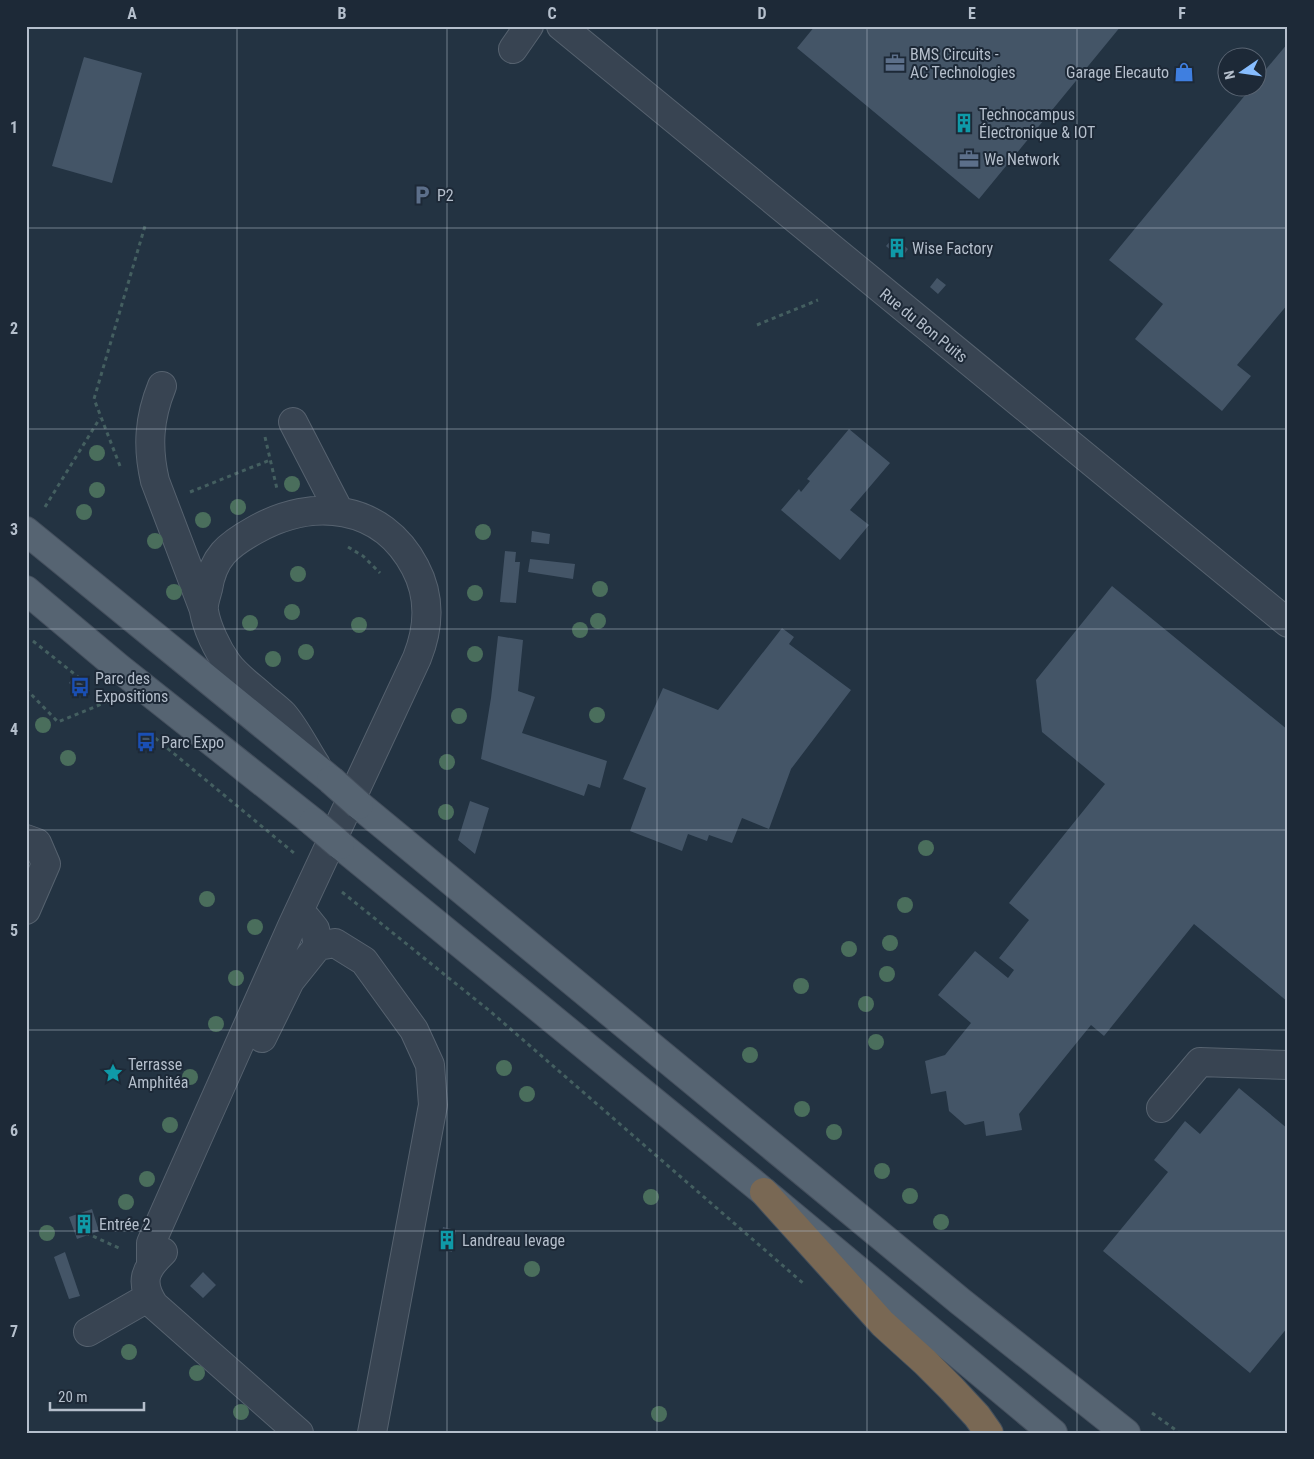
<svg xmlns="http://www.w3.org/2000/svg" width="1314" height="1459" font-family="'Roboto Condensed',sans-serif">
<rect width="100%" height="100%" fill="#233342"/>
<path fill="#445567" d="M815,26H1121L979,199L797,48Z
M1288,43V304L1237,365L1251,376L1222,411L1135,339L1163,304L1109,260L1251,88H1256V81Z
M84,57L142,73L112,183L52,166Z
M894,237L908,249L901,259L886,246Z
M937,278L946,285L938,294L930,287Z
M849,429L890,463L850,510L869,525L840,560L781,510L799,489L801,492L810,481L807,479Z
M532,531L550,534L549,544L531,542Z
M505,551L516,552L515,562H520L516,603L500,602Z
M530,559L575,564L573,579L528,572Z
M1112,586L1288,730V1002L1194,924L1104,1036L1091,1025L1019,1114L1022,1130L986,1136L984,1121L965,1125L949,1111L946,1091L931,1094L925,1061L945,1055L971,1023L938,995L975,951L1008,978L1014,970L999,958L1029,920L1009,903L1105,784L1042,732L1036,680Z
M782,628L794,637L789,644L851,690L791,769L769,829L742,818L732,843L709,835L707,841L688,834L682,851L630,831L646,788L623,779L663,688L718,710Z
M498,636L523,640L518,691L535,697L522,733L607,761L600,788L588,784L584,796L481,759L491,698Z
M73,677L87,688L82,694L69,683Z
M143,733L156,744L151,749L138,738Z
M470,801L489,808L475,854L458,840Z
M1239,1088L1288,1129V1327L1250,1373L1103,1251L1168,1172L1154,1160L1185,1121L1200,1134Z
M92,1209L99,1231L77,1239L69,1217Z
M443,1227L456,1230L452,1252L439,1249Z
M65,1252L80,1296L69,1299L54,1257Z
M203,1272L216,1285L203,1298L190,1286Z"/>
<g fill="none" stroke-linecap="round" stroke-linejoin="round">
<defs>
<path id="minor" d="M561,26L1288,623
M513,49L529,26
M162,386C149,418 147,447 155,481L204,610
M293,422L339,511
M26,839L37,843L46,864L26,910
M318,946L335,943L364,961L414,1030L430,1065L433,1105L372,1433
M262,1038L290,981L318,946L315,929L307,919
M1161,1108L1200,1062L1288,1065
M163,1252C145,1269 139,1282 154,1305L299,1433
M151,1263V1243L292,926L417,658C429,628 431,597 415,567C382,504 313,497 255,530C228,545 213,557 208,589C206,596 203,605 204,611C207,628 217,649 227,663C236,676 251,686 263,697C269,702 277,708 283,714C296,729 305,748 316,765
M88,1332L149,1297"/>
<path id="major" d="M26,531L331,780
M26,590L119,668L313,822
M359,805L961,1302L1126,1433
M340,845L764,1192L1053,1433"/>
<path id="highway" d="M764,1192L883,1324L925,1362L952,1389L977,1416L989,1433"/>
</defs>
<use href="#minor" stroke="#56626f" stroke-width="30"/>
<use href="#major" stroke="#45505e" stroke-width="30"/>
<use href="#highway" stroke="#434f5c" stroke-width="30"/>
<path stroke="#445f60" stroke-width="3" stroke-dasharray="4 4" stroke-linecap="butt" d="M757,325L818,300
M265,437L277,489
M120,466L94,399L145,226
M190,492L270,460
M45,507L100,418
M348,547L363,556L380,573
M33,641L87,684
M26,689L58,722L109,701
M149,733L294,853
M342,892L491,1012L804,1284
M84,1225L86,1233L121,1249
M1152,1413L1180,1433"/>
<use href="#minor" stroke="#384452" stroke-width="28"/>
<use href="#major" stroke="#566472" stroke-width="28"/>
<use href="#highway" stroke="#796854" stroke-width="28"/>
<defs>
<path id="major-bridge" d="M331,780L359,805
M313,822L340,845"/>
</defs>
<use href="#major-bridge" stroke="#45505e" stroke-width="30" stroke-linecap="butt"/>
<use href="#major-bridge" stroke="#566472" stroke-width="28"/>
</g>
<g fill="#4a6e5c">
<circle cx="97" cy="453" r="8"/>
<circle cx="292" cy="484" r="8"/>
<circle cx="97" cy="490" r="8"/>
<circle cx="238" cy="507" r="8"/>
<circle cx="84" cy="512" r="8"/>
<circle cx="203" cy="520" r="8"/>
<circle cx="483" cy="532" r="8"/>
<circle cx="155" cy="541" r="8"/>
<circle cx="298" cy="574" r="8"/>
<circle cx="600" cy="589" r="8"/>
<circle cx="174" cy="592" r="8"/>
<circle cx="475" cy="593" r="8"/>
<circle cx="292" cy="612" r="8"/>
<circle cx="598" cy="621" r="8"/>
<circle cx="250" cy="623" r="8"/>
<circle cx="359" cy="625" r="8"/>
<circle cx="580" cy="630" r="8"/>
<circle cx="306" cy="652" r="8"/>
<circle cx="475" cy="654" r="8"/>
<circle cx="273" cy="659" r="8"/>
<circle cx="597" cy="715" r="8"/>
<circle cx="459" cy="716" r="8"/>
<circle cx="43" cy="725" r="8"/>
<circle cx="68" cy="758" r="8"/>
<circle cx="447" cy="762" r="8"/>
<circle cx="446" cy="812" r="8"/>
<circle cx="926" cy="848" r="8"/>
<circle cx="207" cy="899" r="8"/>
<circle cx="905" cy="905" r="8"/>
<circle cx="255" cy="927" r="8"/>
<circle cx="890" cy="943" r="8"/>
<circle cx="849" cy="949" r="8"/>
<circle cx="887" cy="974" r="8"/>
<circle cx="236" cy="978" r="8"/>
<circle cx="801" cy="986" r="8"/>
<circle cx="866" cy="1004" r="8"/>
<circle cx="216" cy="1024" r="8"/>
<circle cx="876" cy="1042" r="8"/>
<circle cx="750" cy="1055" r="8"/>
<circle cx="504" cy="1068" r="8"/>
<circle cx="190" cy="1077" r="8"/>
<circle cx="527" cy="1094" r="8"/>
<circle cx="802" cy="1109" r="8"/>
<circle cx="170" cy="1125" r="8"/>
<circle cx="834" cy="1132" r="8"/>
<circle cx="882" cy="1171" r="8"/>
<circle cx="147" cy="1179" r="8"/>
<circle cx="910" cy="1196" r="8"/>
<circle cx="651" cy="1197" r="8"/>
<circle cx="126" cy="1202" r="8"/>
<circle cx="941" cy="1222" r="8"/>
<circle cx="47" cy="1233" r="8"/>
<circle cx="532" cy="1269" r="8"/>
<circle cx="129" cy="1352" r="8"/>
<circle cx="197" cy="1373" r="8"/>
<circle cx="241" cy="1412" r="8"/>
<circle cx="659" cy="1414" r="8"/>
</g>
<path fill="none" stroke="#b5bfcc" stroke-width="1" stroke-opacity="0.55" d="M237,26V1433M447,26V1433M657,26V1433M867,26V1433M1077,26V1433M26,228H1288M26,429H1288M26,629H1288M26,830H1288M26,1030H1288M26,1231H1288"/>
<defs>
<symbol id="office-bare" viewBox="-9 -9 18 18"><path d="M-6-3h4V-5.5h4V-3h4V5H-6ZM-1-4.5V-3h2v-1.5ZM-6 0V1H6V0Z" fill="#5c6f8a" stroke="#1d2937" stroke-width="2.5" paint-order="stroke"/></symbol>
<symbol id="shop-bare" viewBox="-9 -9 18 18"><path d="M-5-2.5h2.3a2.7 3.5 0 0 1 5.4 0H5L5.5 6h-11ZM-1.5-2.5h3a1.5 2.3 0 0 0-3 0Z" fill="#3f7fe0" stroke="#1d2937" stroke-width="2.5" paint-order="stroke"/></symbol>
<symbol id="building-bare" viewBox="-9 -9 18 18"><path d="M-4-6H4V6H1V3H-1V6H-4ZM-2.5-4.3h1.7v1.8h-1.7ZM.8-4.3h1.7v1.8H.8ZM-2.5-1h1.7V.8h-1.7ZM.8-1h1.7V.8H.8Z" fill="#0f9aa8" stroke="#1d2937" stroke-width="2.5" paint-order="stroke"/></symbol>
<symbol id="parking-bare" viewBox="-9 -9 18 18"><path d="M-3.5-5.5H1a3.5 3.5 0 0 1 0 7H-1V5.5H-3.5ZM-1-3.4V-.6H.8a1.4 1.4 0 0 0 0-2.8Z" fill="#5c6f8a" stroke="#1d2937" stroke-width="2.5" paint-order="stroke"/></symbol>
<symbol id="bus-bare" viewBox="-9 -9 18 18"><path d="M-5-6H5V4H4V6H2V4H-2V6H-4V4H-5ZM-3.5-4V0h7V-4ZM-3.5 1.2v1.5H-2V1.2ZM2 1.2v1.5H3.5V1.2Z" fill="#1a4fb4" stroke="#1d2937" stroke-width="2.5" paint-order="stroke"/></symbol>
<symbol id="sight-bare" viewBox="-9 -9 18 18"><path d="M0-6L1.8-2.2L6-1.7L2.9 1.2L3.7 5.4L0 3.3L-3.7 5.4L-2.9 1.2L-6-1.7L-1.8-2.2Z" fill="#0f9aa8" stroke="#1d2937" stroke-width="2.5" paint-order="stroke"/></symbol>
</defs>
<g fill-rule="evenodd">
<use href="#office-bare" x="881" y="49" width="28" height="28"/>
<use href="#shop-bare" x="1170" y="58" width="28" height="28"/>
<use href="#building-bare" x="950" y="109" width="28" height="28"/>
<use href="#office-bare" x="955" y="145" width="28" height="28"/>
<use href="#parking-bare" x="408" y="181" width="28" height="28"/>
<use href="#building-bare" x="883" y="234" width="28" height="28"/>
<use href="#bus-bare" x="66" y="673" width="28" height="28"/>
<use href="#bus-bare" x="132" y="728" width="28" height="28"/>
<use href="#sight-bare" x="99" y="1059" width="28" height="28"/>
<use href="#building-bare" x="70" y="1210" width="28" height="28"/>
<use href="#building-bare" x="433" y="1226" width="28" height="28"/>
</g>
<g text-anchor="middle" stroke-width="4" stroke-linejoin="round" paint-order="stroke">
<g font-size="16" fill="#b5bfcc" stroke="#1d2937" text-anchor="start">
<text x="910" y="60">BMS Circuits -<tspan x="910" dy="18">AC Technologies</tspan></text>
<text x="1169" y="78" text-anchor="end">Garage Elecauto</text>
<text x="979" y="120">Technocampus<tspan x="979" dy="18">Électronique &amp; IOT</tspan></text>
<text x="984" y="165">We Network</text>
<text x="437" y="201">P2</text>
<text x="912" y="254">Wise Factory</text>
<text x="95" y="684">Parc des<tspan x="95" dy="18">Expositions</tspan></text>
<text x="161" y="748">Parc Expo</text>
<text x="128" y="1070">Terrasse<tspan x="128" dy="18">Amphitéa</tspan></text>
<text x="99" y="1230">Entrée 2</text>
<text x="462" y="1246">Landreau levage</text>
</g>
<g font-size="16" fill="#b5bfcc" stroke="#1d2937">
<text transform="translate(924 325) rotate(39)" y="6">Rue du Bon Puits</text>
</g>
</g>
<rect width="1314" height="1459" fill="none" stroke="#1d2937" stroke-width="55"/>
<g transform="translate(1242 72) rotate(257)"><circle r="24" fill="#1d2937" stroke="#5a6573"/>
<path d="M0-4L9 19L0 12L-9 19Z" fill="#87bdff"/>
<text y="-8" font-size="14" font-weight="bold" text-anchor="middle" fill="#b5bfcc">N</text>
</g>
<path d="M50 1402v8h94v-8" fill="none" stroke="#b5bfcc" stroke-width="2.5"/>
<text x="58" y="1402" font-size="15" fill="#b5bfcc" stroke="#1d2937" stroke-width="4" paint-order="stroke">20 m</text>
<rect x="28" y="28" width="1258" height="1404" fill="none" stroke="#b5bfcc" stroke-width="2"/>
<g font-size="16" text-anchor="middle" font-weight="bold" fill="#b5bfcc">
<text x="132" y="19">A</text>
<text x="342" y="19">B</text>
<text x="552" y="19">C</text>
<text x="762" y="19">D</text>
<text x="972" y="19">E</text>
<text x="1182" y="19">F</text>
<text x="14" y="133">1</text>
<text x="14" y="334">2</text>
<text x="14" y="535">3</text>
<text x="14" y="735">4</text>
<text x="14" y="936">5</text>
<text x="14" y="1136">6</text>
<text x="14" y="1337">7</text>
</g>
</svg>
